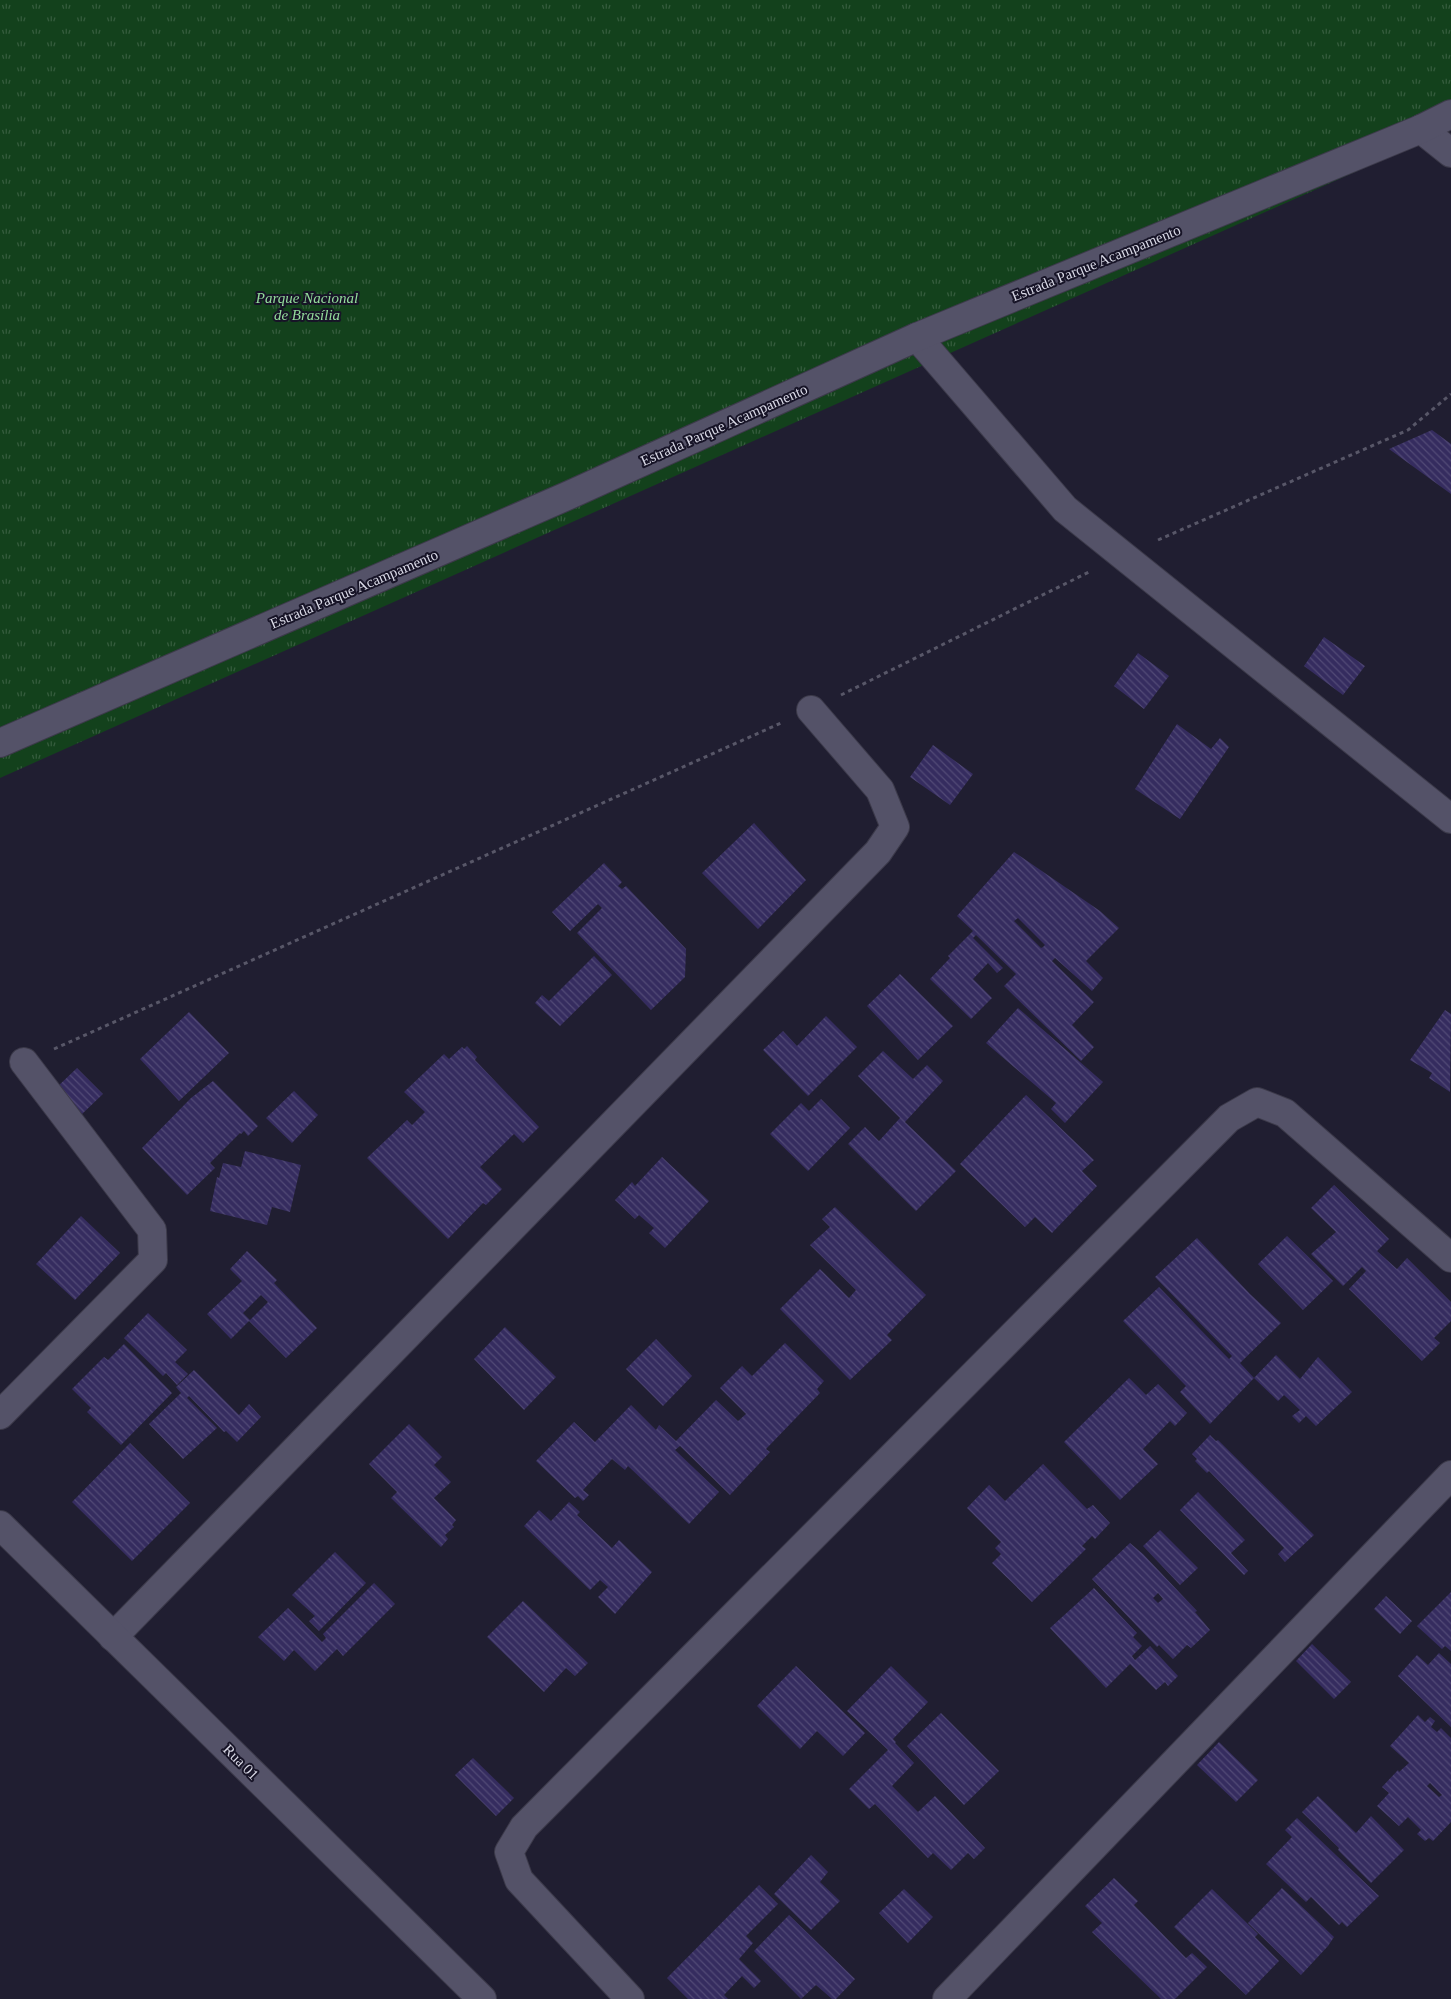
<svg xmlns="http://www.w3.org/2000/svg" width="1451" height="1999" font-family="Georgia,serif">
<defs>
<pattern id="park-tufts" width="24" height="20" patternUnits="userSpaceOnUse" patternTransform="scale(1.25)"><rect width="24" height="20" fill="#13411c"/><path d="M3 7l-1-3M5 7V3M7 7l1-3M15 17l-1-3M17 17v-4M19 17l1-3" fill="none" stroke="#355c3d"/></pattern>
<pattern id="building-back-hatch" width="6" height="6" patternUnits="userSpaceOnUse" patternTransform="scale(1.25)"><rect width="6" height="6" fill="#352c5f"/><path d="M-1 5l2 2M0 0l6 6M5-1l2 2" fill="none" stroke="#524a76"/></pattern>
</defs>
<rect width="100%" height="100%" fill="#201e31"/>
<path fill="url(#park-tufts)" d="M0,0H1451V129L0,778Z"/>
<path fill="url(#building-back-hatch)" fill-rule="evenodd" d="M1432,430L1451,444V494L1389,449Z
M1324,637L1365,666L1343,695L1304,666Z
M1138,653L1169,676L1144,709L1114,686Z
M1177,724L1211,749L1220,738L1229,747L1180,819L1135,789Z
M933,745L973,774L950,805L910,777Z
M754,823L806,880L758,929L702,873Z
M1014,852L1100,911L1119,928L1086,961L1103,978L1092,991L1055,958L1052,961L1094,1002L1072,1025L1094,1047L1081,1061L1004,986L1016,974L976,935L973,938L1003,968L997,973L988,963L973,979L992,998L971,1019L930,979L950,958L948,956L973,931L957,916ZM1018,918L1045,945L1043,947L1041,948L1014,921Z
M604,863L622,882L618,886L622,889L626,886L686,949L685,977L651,1010L577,933L602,908L598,904L570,931L552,912Z
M594,956L612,975L560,1026L535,1003L542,995L549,1001Z
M900,974L953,1026L918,1060L867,1006Z
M1018,1008L1103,1082L1065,1123L1051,1109L1056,1103L986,1043Z
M1445,1010L1451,1014L1450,1092L1429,1078L1432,1073L1410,1060Z
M189,1012L229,1053L179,1101L140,1059Z
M826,1016L857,1047L808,1096L763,1050L783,1031L797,1046Z
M467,1046L477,1057L475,1060L539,1127L523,1143L514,1134L480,1167L502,1189L486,1205L483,1203L448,1239L367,1158L407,1120L412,1125L425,1112L404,1092L444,1054L449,1059L462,1047L464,1049Z
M883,1051L913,1079L927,1065L943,1081L905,1122L956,1171L916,1211L848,1144L865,1127L879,1141L900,1118L858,1076Z
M77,1068L103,1094L82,1114L56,1088Z
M213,1081L258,1126L248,1136L244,1131L241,1134L240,1133L210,1163L215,1168L187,1195L142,1148L191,1098Z
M294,1091L318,1115L292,1143L266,1118Z
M1026,1095L1094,1160L1082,1171L1097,1186L1052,1233L1035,1217L1025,1227L960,1164Z
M821,1099L850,1128L808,1171L770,1134L801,1103L809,1111Z
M245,1151L301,1165L290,1212L272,1207L267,1225L210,1211L217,1177L219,1178L223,1163L241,1167Z
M662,1157L709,1201L665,1248L649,1233L654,1228L639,1215L635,1219L615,1200L632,1182L635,1186Z
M1334,1185L1389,1239L1377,1251L1397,1269L1407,1258L1451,1302V1321L1434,1338L1440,1343L1422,1361L1349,1289L1366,1271L1362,1267L1343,1286L1311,1254L1336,1232L1311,1208Z
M835,1207L926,1295L887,1335L892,1340L850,1380L780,1309L820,1269L849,1298L856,1290L810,1245L830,1227L822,1219Z
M81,1216L120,1253L75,1300L36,1264Z
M1287,1236L1333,1281L1303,1310L1258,1264Z
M1197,1238L1250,1294L1281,1323L1240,1363L1254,1378L1276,1355L1300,1379L1318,1357L1352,1392L1316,1426L1306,1416L1299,1423L1292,1416L1300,1410L1284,1395L1278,1401L1254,1378L1210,1424L1180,1392L1186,1386L1123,1321L1159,1287L1229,1359L1232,1356L1155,1277Z
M247,1251L277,1280L274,1283L317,1328L286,1358L249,1321L231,1339L207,1314L242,1281L230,1269ZM261,1295L268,1302L250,1320L243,1313Z
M148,1313L187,1350L175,1362L188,1374L177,1385L166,1373L163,1376L124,1338Z
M505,1327L556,1377L524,1410L474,1359Z
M656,1339L692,1376L663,1406L626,1369Z
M785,1343L824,1381L817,1389L820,1393L766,1449L770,1452L730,1495L680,1446L675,1450L719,1492L689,1524L628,1466L625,1470L612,1459L583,1490L589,1495L583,1501L578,1496L575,1498L536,1461L574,1422L595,1442L631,1405L656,1430L659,1425L676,1441L716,1400L738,1421L746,1414L720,1388L742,1366L752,1376Z
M124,1344L172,1393L121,1445L87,1412L91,1408L72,1389L104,1357L108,1360Z
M194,1370L239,1415L249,1404L261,1417L237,1442L226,1431L224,1432L189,1396L187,1398L217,1428L183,1459L149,1424L181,1393L176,1387Z
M1129,1378L1146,1395L1158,1384L1187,1413L1175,1426L1170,1421L1143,1449L1158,1464L1120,1500L1064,1442Z
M409,1424L442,1457L434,1465L451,1482L434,1498L456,1520L452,1525L454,1527L445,1535L448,1539L441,1547L391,1498L397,1492L369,1464Z
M1210,1435L1216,1441L1218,1440L1314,1535L1285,1562L1278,1554L1284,1548L1209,1471L1207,1473L1195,1461L1197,1459L1192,1454Z
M130,1443L190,1503L132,1561L72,1502Z
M1043,1464L1087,1509L1093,1505L1110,1523L1095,1539L1092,1536L1082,1546L1086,1549L1032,1602L992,1563L1001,1554L995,1548L1001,1542L967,1508L989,1485L1005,1501Z
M1198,1492L1245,1540L1231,1553L1248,1571L1244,1575L1180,1510Z
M569,1502L580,1512L577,1515L612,1548L619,1540L652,1572L615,1614L598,1597L608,1587L600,1580L590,1590L524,1526L539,1510L551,1521Z
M1160,1530L1198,1568L1180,1585L1143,1546Z
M1130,1543L1143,1554L1197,1611L1195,1612L1210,1630L1191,1648L1187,1645L1173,1659L1159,1645L1157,1647L1092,1579ZM1158,1593L1163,1599L1158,1603L1153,1598Z
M335,1552L366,1583L319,1631L309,1621L315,1616L292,1595Z
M374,1583L395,1604L343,1656L337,1649L315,1671L294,1650L284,1661L258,1637L288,1608L322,1642L326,1638L323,1634Z
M1094,1588L1137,1633L1133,1637L1142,1646L1132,1656L1135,1660L1150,1646L1178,1676L1168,1686L1165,1682L1156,1690L1130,1664L1106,1688L1050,1628Z
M1451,1592V1651L1445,1646L1442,1649L1417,1626Z
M1386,1596L1412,1621L1400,1634L1374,1609Z
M523,1601L588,1663L575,1676L566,1668L544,1692L487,1637Z
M1312,1644L1351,1682L1334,1699L1296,1661Z
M1439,1653L1451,1664V1727L1398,1676L1417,1655L1428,1665Z
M796,1666L865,1733L843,1756L817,1731L800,1749L757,1706Z
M891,1666L928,1702L893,1739L896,1742L895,1743L914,1763L892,1786L918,1812L935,1796L985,1848L974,1859L968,1853L951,1870L933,1853L928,1858L875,1804L869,1809L849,1789L888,1750L847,1711Z
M941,1713L999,1771L964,1805L907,1746Z
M1418,1715L1425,1722L1430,1717L1435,1721L1431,1727L1437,1732L1441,1728L1451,1738V1822L1433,1841L1429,1838L1425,1841L1417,1834L1421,1830L1408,1817L1399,1826L1377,1806L1389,1793L1382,1787L1398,1770L1399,1772L1409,1763L1390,1746ZM1430,1783L1442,1795L1439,1797L1427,1786Z
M1219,1742L1258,1780L1236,1802L1197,1765Z
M473,1758L514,1798L496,1816L455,1775Z
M1318,1796L1356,1833L1371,1816L1404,1850L1371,1883L1338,1850L1339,1848L1302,1812Z
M1297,1818L1379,1896L1347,1927L1342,1922L1339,1925L1311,1897L1306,1902L1266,1864L1292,1837L1285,1830Z
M811,1855L828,1872L820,1882L840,1901L811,1930L774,1894Z
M1114,1878L1138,1901L1134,1905L1186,1958L1192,1953L1207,1967L1175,1999H1161L1092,1932L1102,1923L1085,1906Z
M759,1885L778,1904L746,1936L753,1943L739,1959L761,1981L754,1988L742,1976L724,1995L728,1999H688L667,1978Z
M1282,1888L1334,1937L1328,1946L1301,1975L1248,1923Z
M904,1889L933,1917L908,1943L879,1913Z
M1212,1889L1258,1934L1255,1937L1279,1961L1246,1995L1174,1927Z
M789,1915L855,1979L836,1999H832L816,1985L801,1999L754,1951Z"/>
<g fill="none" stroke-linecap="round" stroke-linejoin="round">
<defs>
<path id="minor" d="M1421,129L1451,153
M917,337L1065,509L1451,819
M0,1415L153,1260L152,1230L24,1062
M113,1637L878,852L895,827L880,790L811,710
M630,1999L519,1880L509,1852L524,1827L1229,1118L1257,1102L1285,1113L1451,1258
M947,1999L1451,1475"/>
<path id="tertiary" d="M0,743L567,496L917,337L1421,129L1451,114
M0,1525L482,1999"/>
</defs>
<use href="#minor" stroke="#3c3a4a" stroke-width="30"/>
<use href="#tertiary" stroke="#3c3a4a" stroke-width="30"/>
<path stroke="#585768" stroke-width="3" stroke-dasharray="4 4" stroke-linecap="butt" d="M1158,540L1408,430L1451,394
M841,695L1091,571
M54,1049L781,723"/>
<use href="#minor" stroke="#545268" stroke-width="28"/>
<use href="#tertiary" stroke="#545268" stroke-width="28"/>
</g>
<g text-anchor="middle" stroke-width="4" stroke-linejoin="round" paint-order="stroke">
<g font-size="15" fill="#dadae7" stroke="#171427">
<text transform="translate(1096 263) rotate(-22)" y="5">Estrada Parque Acampamento</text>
<text transform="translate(724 425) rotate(-24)" y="5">Estrada Parque Acampamento</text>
<text transform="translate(354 589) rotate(-23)" y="5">Estrada Parque Acampamento</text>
<text transform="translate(241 1762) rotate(45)" y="5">Rua 01</text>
</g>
<g font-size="15" font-style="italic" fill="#93dc9b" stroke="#171427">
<text x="307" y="303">Parque Nacional<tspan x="307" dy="17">de Brasília</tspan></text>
</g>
</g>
</svg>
